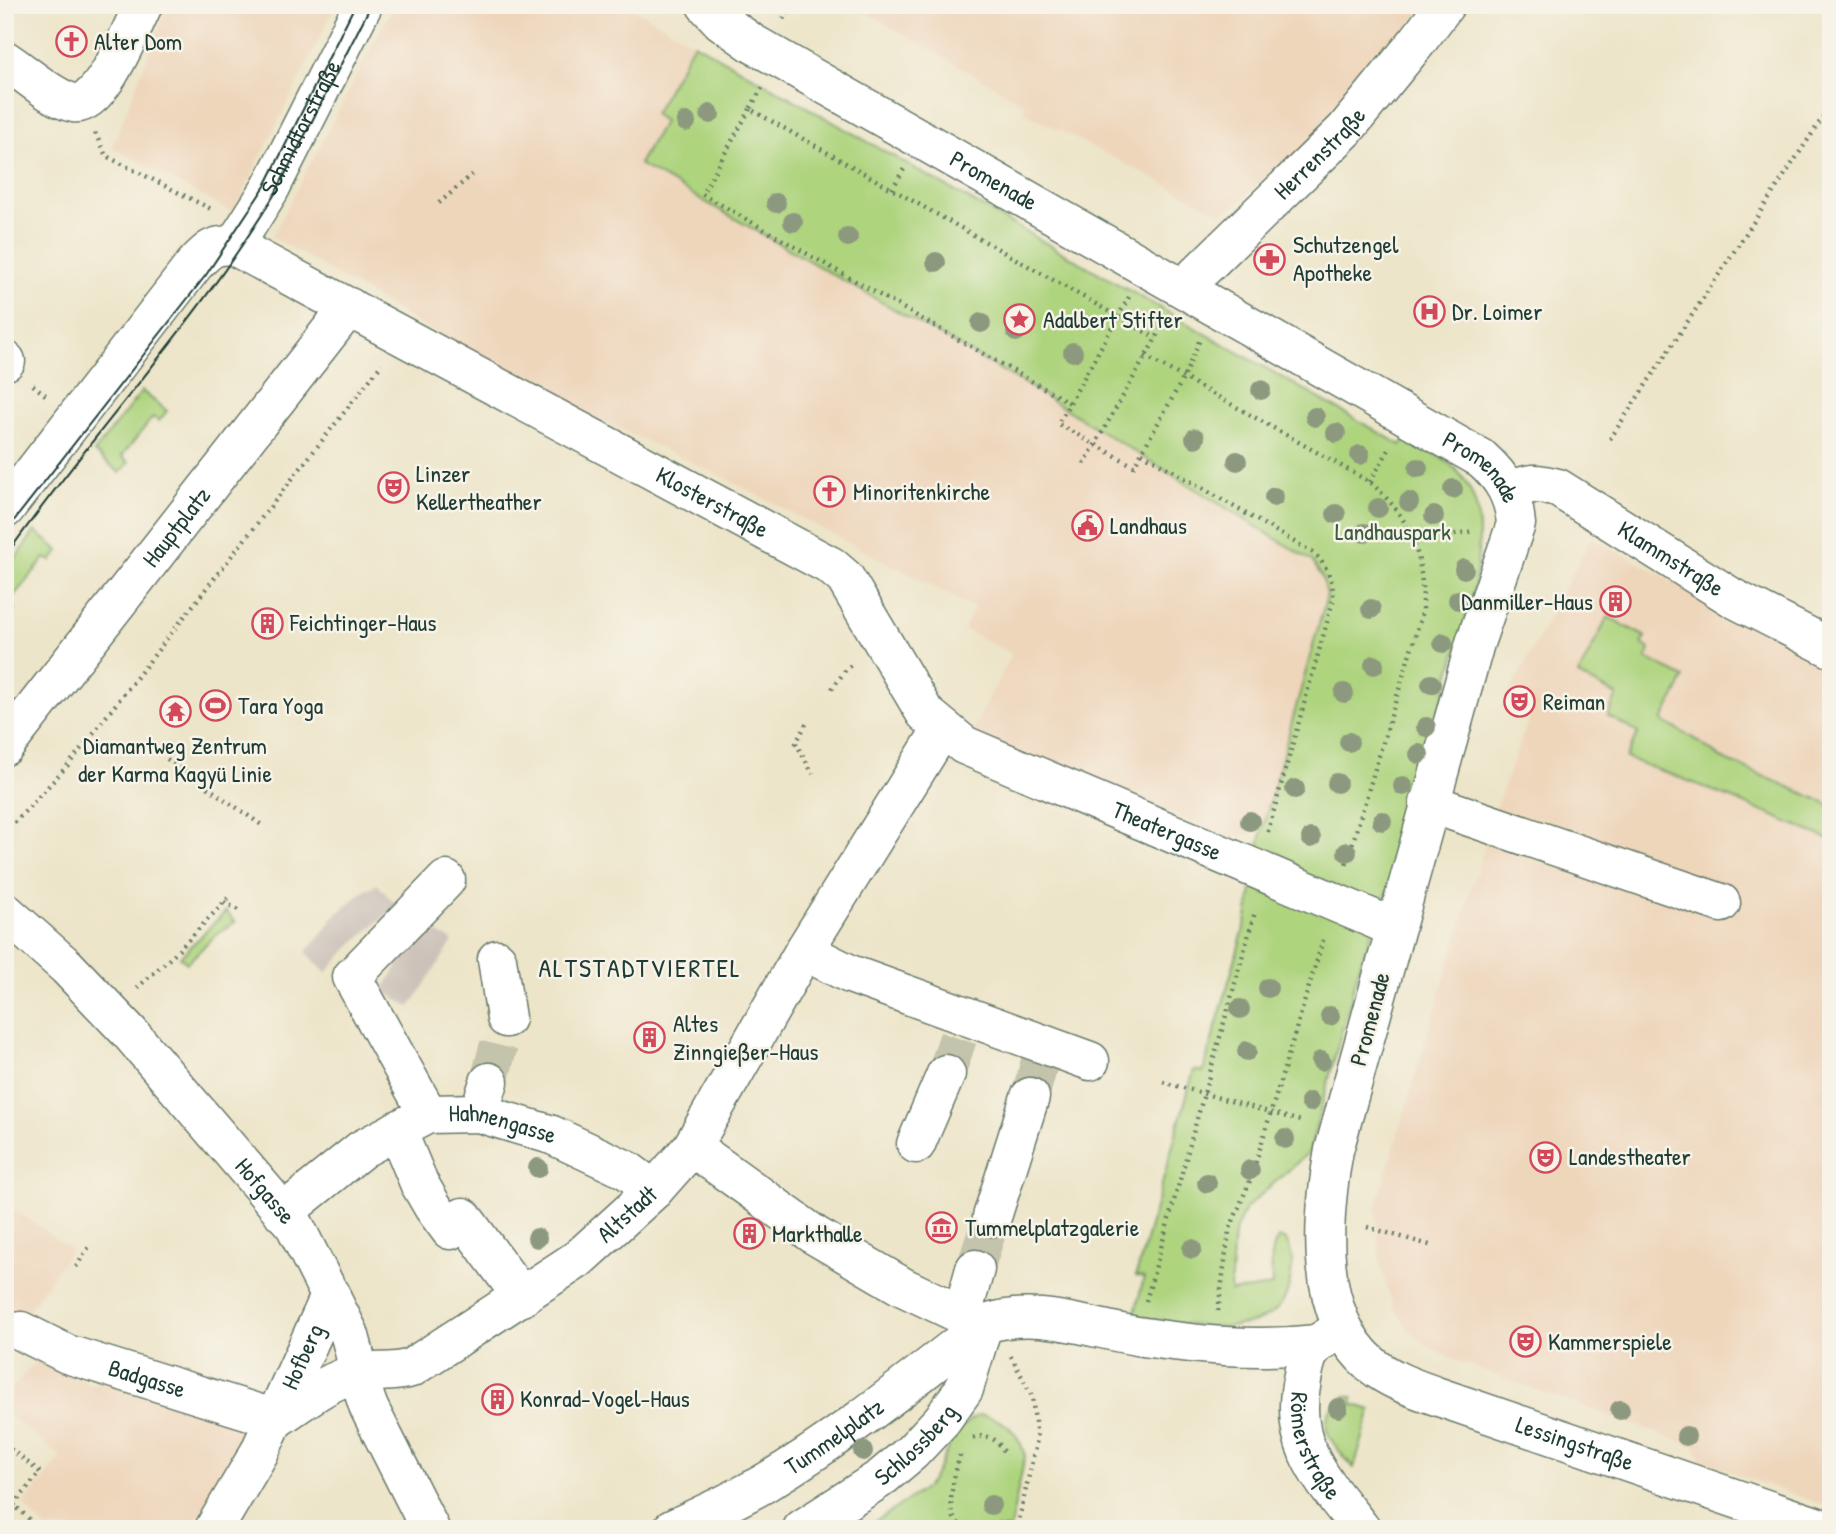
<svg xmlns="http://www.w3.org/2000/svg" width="1836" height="1534" font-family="'Patrick Hand',sans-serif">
<rect width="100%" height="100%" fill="#f7f3e8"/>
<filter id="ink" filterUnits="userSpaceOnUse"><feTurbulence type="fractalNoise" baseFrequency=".0143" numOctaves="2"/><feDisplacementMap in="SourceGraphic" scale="14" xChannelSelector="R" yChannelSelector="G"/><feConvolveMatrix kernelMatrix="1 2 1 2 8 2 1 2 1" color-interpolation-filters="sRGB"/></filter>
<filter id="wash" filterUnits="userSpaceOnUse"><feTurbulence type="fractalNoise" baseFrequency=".00686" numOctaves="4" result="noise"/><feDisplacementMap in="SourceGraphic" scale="28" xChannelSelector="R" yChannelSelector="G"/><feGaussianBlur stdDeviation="1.57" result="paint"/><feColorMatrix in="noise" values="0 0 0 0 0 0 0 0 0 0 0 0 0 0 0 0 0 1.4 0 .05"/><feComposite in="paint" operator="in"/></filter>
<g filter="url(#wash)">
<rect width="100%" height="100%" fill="#ede5c9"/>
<path fill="#eed6bb" d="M168,5H336L233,213L112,147Z
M394,5H627L694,43L653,114L665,120L640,165L1025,384L1177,480L1312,561L1322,577L1326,595L1262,829L1231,839L972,731L1012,654L964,629L974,608L717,474L562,402L434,332L272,237Z
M854,5H1426L1337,117L1223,214L1022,111L1026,105Z
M1591,538L1831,663V1508L1701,1461L1696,1447L1459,1362L1429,1347L1410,1331L1395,1310L1386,1285L1380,1260L1376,1207L1497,804L1529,718L1502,707Z
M5,1203L71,1250L27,1313L32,1316L5,1350Z
M44,1350L91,1386L101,1373L252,1426L191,1529H47L23,1505L61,1457L5,1412V1398Z"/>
<path fill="#ccc2b9" d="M377,884L397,906L353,943L326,973L306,952L331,922V919L363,892Z
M421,924L453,941L410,1007L383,991Z"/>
<path fill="#aed47e" stroke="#668859" stroke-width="2" d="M694,43L1401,445L1406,438C1424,448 1446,458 1460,474C1487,506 1479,552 1474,589L1390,885L1360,964L1309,1152L1245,1209L1234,1233L1230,1292L1272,1286C1272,1269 1269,1252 1278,1238L1285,1239C1294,1252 1293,1271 1289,1286C1275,1348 1178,1322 1134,1316L1144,1278L1136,1276L1194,1070L1203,1072L1247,918L1262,830L1327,595L1322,577L1312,561L1025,384L639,164L664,121L654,114Z
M142,391L167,411L159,421L153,417L122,456L129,463L120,473L94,452Z
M35,531L59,551L51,561L45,558L8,603L15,608L7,620L5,619V573Z
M1608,617L1646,637L1642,644L1650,649L1646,658L1684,678L1662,721L1693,738L1721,758L1831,805V840L1694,783L1626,758L1638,733L1608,716L1617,695L1578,675Z
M226,911L235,922L218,933L187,963L180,957Z
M1346,1396L1353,1397L1352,1404L1371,1410L1354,1468C1332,1442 1308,1422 1346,1396Z
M980,1415C1004,1418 1019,1433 1025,1456L1010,1529H864C876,1520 924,1492 930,1483C947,1458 950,1426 980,1415Z"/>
</g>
<g filter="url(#ink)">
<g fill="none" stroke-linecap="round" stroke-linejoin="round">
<path stroke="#c4c3ab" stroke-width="38" stroke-dasharray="38 19" stroke-linecap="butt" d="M946,1074L960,1032
M489,1082L506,1018
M1030,1097L1040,1061
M975,1269L992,1217"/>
<defs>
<g id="minor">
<path id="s1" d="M706,5L721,21L752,43L1482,459C1502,477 1514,496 1516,524L1475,643L1334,1150C1322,1218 1313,1315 1372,1365C1390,1380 1414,1388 1436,1396L1824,1529"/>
<path d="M5,60C24,72 53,99 74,103C101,108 132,27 143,5"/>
<path id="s2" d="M234,246L270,189L363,5"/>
<path id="s3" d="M1183,288L1345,130L1417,42L1445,5"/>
<path d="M5,360L6,361"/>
<path id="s4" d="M1509,492C1529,482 1536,482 1558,488L1733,598L1831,648"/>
<path id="s5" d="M5,509L194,265C207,251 214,243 234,246L831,566L845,578L925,713L964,745L1395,928"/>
<path id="s6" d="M5,746L349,307"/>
<path d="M1429,803L1721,903"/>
<path id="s7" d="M5,912L67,967L130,1033L295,1226L349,1333C357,1357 359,1384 369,1408L430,1529"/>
<path d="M804,951L850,974L1090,1061"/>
<path d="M497,959L506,1018"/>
<path d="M479,1113L489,1082"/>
<path d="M428,1114L352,977L446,880"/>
<path d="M397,1130L419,1183L433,1207L450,1230L463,1217L522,1297"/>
<path d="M916,1144L946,1074"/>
<path d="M692,1147L816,1236L903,1287L983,1325"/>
<path id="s8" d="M283,1213L362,1149L428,1114L479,1113L552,1135L627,1170L654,1190"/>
<path d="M992,1217L1030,1097"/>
<path d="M962,1315L975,1269"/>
<path id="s9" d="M21,1331L67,1354L276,1419C301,1403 327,1380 357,1374C375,1370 393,1374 411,1368L578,1259L654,1190L692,1147L804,951L942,729"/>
<path id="s10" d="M1333,1334C1309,1347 1307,1353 1302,1380C1288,1447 1323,1480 1361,1529"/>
<path id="s11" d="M214,1529L259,1453L331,1294"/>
<path id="s12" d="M672,1529C703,1515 734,1501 763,1484C841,1438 912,1380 983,1325C1033,1306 1087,1328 1137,1336C1197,1345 1254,1351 1314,1344"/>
<path id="s13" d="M802,1529L881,1478L912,1452L942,1420L964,1389L983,1325"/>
</g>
</defs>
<use href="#minor" stroke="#677868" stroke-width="41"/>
<path stroke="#677868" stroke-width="4.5" stroke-dasharray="2 5" stroke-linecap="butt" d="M783,19L792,5
M762,88L750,109L1156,338
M750,109L702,194L1070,403
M95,133L106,156L213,210
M892,189L904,169
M439,203L473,174
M1129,297L1058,424L1134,466L1184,377L1200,339
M1145,356L1370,482C1413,520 1423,554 1423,610L1345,868
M33,385L48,397
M1610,439L1831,105
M1142,453L1315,554C1328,568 1334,581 1333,601L1267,835
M1084,464L1167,319
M1370,482L1391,446
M1413,541L1474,531
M832,689L847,668L854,663
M806,724L796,743L813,774
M167,759L263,826
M5,833L69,764L382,364
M224,902L242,912
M137,988L176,953L230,896
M1163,1082L1304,1122
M1367,1227L1433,1246
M76,1267L90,1245
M1146,1301L1255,912
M1218,1311L1229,1231L1251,1178L1324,937
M1011,1356L1032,1396L1037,1439L1017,1529
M973,1438C988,1433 997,1439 1004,1452
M5,1445L40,1472L14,1505L40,1529
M960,1455C956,1471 942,1515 960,1524C964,1526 971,1527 975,1529"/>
<use href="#minor" stroke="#fff" stroke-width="38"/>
<path stroke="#1f3d34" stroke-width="2" d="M5,532L206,275L265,186L355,5
M5,557C92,433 198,322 276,192L371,5"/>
</g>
<g fill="#8c997f">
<circle cx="710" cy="114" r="10"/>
<circle cx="686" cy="122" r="10"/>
<circle cx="776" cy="203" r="10"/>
<circle cx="793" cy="222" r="10"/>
<circle cx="848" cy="237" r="10"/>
<circle cx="936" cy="262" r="10"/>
<circle cx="981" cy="323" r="10"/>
<circle cx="1016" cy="332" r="10"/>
<circle cx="1073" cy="352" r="10"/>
<circle cx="1261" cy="390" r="10"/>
<circle cx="1315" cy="417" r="10"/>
<circle cx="1336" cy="433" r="10"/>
<circle cx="1195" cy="438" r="10"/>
<circle cx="1360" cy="455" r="10"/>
<circle cx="1237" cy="461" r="10"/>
<circle cx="1418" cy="468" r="10"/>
<circle cx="1453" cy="489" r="10"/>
<circle cx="1274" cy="497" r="10"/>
<circle cx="1409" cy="502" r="10"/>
<circle cx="1378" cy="508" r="10"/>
<circle cx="1336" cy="514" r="10"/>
<circle cx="1434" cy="516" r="10"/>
<circle cx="1364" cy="533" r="10"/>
<circle cx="1464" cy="569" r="10"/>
<circle cx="1458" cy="600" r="10"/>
<circle cx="1371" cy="609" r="10"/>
<circle cx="1443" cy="643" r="10"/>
<circle cx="1374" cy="665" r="10"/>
<circle cx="1431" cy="684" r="10"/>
<circle cx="1344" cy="693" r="10"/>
<circle cx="1426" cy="727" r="10"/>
<circle cx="1349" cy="742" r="10"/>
<circle cx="1419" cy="754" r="10"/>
<circle cx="1337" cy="783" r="10"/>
<circle cx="1403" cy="786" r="10"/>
<circle cx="1295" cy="789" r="10"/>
<circle cx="1250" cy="821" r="10"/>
<circle cx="1382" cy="821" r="10"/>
<circle cx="1311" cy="838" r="10"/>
<circle cx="1347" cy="852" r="10"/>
<circle cx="1268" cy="988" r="10"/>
<circle cx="1240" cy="1009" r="10"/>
<circle cx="1330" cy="1016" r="10"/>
<circle cx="1247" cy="1051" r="10"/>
<circle cx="1321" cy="1061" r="10"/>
<circle cx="1310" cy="1102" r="10"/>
<circle cx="1285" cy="1139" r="10"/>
<circle cx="538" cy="1168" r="10"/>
<circle cx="1250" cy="1170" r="10"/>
<circle cx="1207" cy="1183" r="10"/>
<circle cx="537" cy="1238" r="10"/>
<circle cx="1192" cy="1249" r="10"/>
<circle cx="1338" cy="1408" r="10"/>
<circle cx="1620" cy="1410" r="10"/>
<circle cx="1686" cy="1436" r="10"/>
<circle cx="863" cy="1451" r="10"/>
<circle cx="991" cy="1505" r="10"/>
</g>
</g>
<defs>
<symbol id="church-ring" viewBox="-11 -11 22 22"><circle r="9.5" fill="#f7f3e8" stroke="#d1495b" stroke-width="1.5"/><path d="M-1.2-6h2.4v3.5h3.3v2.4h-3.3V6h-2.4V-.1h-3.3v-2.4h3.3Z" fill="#d1495b"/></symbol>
<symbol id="pharmacy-ring" viewBox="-11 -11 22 22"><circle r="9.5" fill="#f7f3e8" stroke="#d1495b" stroke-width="1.5"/><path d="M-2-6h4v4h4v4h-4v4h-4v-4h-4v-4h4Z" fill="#d1495b"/></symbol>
<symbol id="hospital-ring" viewBox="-11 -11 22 22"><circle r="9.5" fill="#f7f3e8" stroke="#d1495b" stroke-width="1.5"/><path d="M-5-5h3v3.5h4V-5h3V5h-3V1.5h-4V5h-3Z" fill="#d1495b"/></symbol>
<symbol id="sight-ring" viewBox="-11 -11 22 22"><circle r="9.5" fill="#f7f3e8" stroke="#d1495b" stroke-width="1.5"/><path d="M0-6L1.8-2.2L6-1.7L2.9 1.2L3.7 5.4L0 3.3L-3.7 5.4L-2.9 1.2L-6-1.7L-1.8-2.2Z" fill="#d1495b"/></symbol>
<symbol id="theatre-ring" viewBox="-11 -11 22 22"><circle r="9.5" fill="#f7f3e8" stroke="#d1495b" stroke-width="1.5"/><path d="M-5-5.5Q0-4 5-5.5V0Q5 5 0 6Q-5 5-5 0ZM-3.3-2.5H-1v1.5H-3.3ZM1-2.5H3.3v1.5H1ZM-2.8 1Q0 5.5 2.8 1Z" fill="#d1495b"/></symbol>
<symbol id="civic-ring" viewBox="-11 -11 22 22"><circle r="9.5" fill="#f7f3e8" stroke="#d1495b" stroke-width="1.5"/><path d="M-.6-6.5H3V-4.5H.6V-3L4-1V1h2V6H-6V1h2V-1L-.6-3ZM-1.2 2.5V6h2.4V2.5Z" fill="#d1495b"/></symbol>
<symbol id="building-ring" viewBox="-11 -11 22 22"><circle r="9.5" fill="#f7f3e8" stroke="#d1495b" stroke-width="1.5"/><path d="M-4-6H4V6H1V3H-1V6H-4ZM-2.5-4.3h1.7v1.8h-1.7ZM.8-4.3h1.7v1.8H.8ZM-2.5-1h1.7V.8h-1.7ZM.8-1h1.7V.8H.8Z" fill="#d1495b"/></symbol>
<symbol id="stadium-ring" viewBox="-11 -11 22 22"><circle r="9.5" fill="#f7f3e8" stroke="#d1495b" stroke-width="1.5"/><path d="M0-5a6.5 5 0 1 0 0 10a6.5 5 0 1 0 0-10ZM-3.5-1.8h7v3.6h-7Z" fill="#d1495b"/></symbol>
<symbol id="temple-ring" viewBox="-11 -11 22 22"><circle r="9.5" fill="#f7f3e8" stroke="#d1495b" stroke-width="1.5"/><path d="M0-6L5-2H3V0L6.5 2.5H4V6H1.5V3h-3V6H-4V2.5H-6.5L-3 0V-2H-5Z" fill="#d1495b"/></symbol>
<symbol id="museum-ring" viewBox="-11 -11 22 22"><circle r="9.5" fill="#f7f3e8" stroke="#d1495b" stroke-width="1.5"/><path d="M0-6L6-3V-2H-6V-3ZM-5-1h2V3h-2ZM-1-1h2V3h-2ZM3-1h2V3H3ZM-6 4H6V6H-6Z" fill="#d1495b"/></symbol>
</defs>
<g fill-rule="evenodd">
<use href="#church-ring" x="54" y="24" width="35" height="35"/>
<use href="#pharmacy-ring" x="1252" y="242" width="35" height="35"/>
<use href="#hospital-ring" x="1412" y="294" width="35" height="35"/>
<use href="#sight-ring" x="1002" y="302" width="35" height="35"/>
<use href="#theatre-ring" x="376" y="470" width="35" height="35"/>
<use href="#church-ring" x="812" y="474" width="35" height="35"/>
<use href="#civic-ring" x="1070" y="508" width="35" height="35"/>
<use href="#building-ring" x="1598" y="584" width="35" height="35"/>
<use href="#building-ring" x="250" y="606" width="35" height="35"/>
<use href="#theatre-ring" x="1502" y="684" width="35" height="35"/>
<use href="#stadium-ring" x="198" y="688" width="35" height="35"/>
<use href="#temple-ring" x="158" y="694" width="35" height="35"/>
<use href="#building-ring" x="632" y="1020" width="35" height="35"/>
<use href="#theatre-ring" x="1528" y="1140" width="35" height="35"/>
<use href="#museum-ring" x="924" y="1210" width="35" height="35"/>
<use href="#building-ring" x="732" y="1216" width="35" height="35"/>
<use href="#theatre-ring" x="1508" y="1324" width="35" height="35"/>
<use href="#building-ring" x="480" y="1382" width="35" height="35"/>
</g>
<g text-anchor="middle" stroke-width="5" stroke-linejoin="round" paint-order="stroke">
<g font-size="24" fill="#1f3d34" stroke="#f7f3e8" text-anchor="start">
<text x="94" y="50">Alter Dom</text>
<text x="1293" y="253">Schutzengel<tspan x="1293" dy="28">Apotheke</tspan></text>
<text x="1452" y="320">Dr. Loimer</text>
<text x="1043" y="328">Adalbert Stifter</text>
<text x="416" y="482">Linzer<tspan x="416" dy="28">Kellertheather</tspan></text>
<text x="853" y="500">Minoritenkirche</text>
<text x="1110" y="534">Landhaus</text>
<text x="1593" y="610" text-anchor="end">Danmiller-Haus</text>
<text x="290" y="631">Feichtinger-Haus</text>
<text x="1543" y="710">Reiman</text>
<text x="238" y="714">Tara Yoga</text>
<text x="175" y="754" text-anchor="middle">Diamantweg Zentrum<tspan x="175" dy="28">der Karma Kagyü Linie</tspan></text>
<text x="673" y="1032">Altes<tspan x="673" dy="28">Zinngießer-Haus</tspan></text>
<text x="1569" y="1165">Landestheater</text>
<text x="965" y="1236">Tummelplatzgalerie</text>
<text x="772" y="1242">Markthalle</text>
<text x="1548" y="1350">Kammerspiele</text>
<text x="520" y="1407">Konrad-Vogel-Haus</text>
</g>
<g font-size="24" fill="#1f3d34" stroke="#f7f3e8">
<text dy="8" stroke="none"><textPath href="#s2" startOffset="136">Schmidtorstraße</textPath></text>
<text dy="8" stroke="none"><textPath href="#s3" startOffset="192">Herrenstraße</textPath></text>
<text dy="8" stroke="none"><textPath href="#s1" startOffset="338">Promenade</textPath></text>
<text dy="8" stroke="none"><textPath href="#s1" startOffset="905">Promenade</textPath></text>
<text dy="8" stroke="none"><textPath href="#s5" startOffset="898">Klosterstraße</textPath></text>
<text dy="8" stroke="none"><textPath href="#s6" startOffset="278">Hauptplatz</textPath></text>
<text dy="8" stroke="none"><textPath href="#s4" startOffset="184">Klammstraße</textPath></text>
<text dy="8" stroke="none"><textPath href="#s5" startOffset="1479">Theatergasse</textPath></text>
<text transform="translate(1370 1019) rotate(-75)" y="8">Promenade</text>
<text dy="8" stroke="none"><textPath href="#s8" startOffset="252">Hahnengasse</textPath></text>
<text dy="8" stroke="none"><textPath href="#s7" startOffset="382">Hofgasse</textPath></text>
<text dy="8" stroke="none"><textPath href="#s9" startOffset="684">Altstadt</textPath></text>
<text dy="8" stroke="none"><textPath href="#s11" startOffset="194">Hofberg</textPath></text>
<text dy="8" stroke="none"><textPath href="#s9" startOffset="135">Badgasse</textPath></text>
<text dy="8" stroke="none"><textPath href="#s12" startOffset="187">Tummelplatz</textPath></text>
<text dy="8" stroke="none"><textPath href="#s13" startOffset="142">Schlossberg</textPath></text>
<text dy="8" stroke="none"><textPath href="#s10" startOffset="128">Römerstraße</textPath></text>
<text dy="8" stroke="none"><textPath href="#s1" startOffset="2074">Lessingstraße</textPath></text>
</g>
<g font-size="24" fill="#3c5b43" stroke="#f7f3e8">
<text x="1393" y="540">Landhauspark</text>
</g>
<g font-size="26" letter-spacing="2" fill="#1f3d34" stroke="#f7f3e8">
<text x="640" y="977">ALTSTADTVIERTEL</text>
</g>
</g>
<rect width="1836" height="1534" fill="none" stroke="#f7f3e8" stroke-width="28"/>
</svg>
